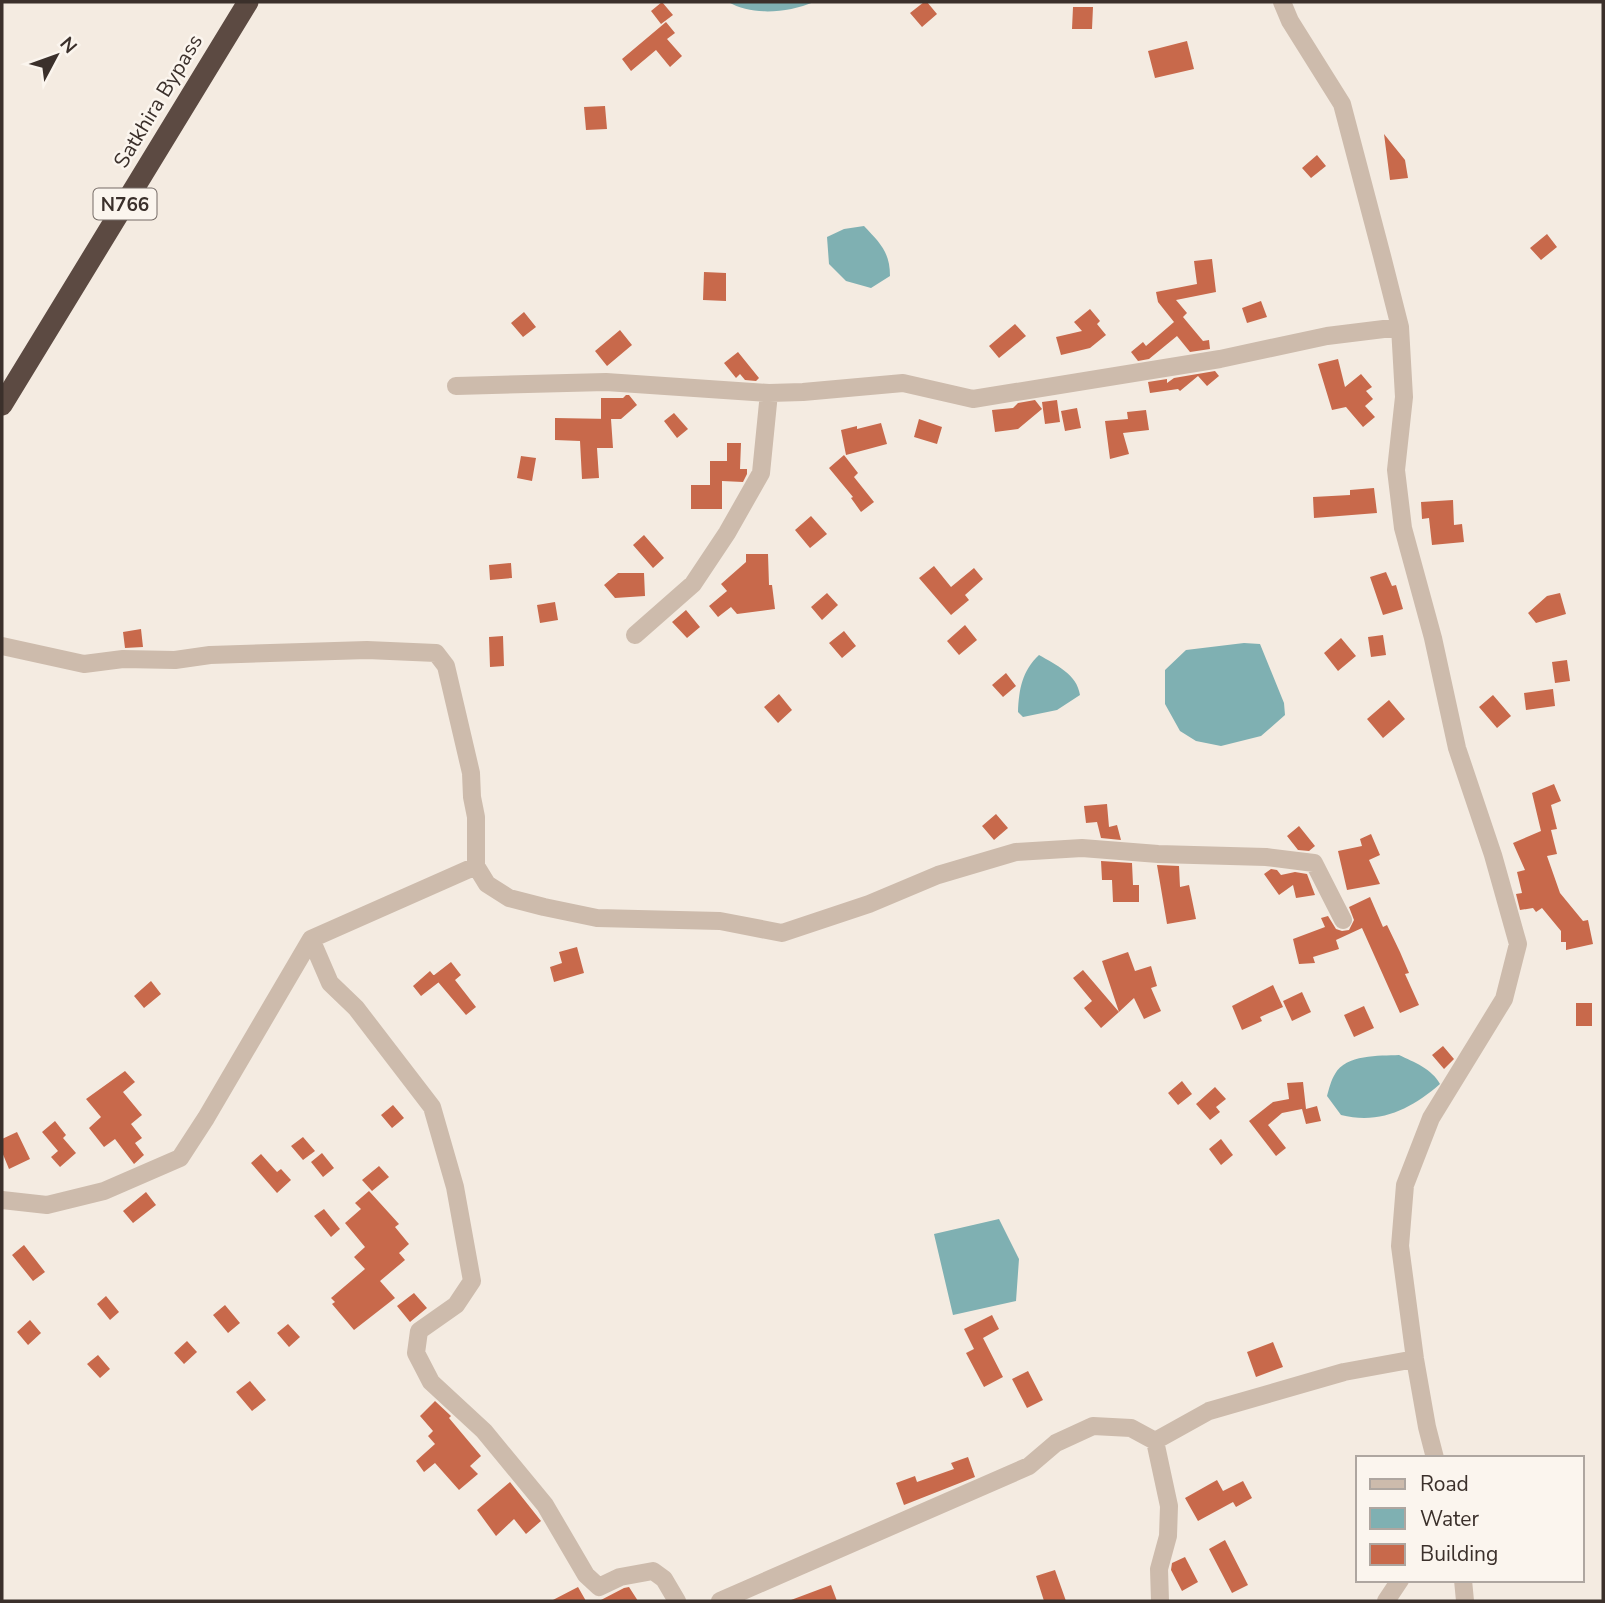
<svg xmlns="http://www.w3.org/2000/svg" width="1605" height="1603" font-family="'Nunito Sans',sans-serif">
<rect width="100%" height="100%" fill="#f4ebe1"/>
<path fill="#7fb0b2" d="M728,2H814C787,13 753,16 728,2Z
M864,226C880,243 890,252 890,276L871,288L846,281L829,264L827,237L844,229Z
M1244,643L1260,644L1284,703L1285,715L1261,736L1221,746L1196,741L1180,731L1165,704V670L1186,650Z
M1039,655C1056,665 1077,674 1080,695L1057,710L1023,717L1018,712C1019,689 1022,671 1039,655Z
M1399,1055C1414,1062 1432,1069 1440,1084C1411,1109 1380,1125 1341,1115L1327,1096C1329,1089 1331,1080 1335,1074C1346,1054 1379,1056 1399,1055Z
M999,1219L1019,1259L1016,1301L953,1315L934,1234Z"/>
<path fill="#c8694b" d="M662,2L673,15L661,24L651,11Z
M924,2H927L937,14L922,27L910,13Z
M1073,7H1093L1092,29H1072Z
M666,22L675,33L667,39L682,56L670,67L656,50L631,71L622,59Z
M1187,41L1194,69L1155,78L1148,51Z
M605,106L607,129L586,130L584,107Z
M1384,134L1405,160L1408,178L1390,180Z
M1317,155L1326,166L1311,178L1302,168Z
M1547,234L1557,247L1541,260L1530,248Z
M1212,259L1216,292L1176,300L1187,313L1183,317L1203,341L1209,340L1210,349L1190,352L1177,336L1149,359L1138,361L1131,352L1143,342L1146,346L1174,322L1158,302L1156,292L1197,284L1194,261Z
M704,272L726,273V301L703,300Z
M1261,301L1267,317L1247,323L1242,308Z
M1090,309L1100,321L1097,324L1106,335L1090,348L1061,355L1056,337L1082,331L1074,322Z
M524,312L536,327L523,337L511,323Z
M1015,324L1026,336L999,358L989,346Z
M620,330L632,345L607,366L595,351Z
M738,352L759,378L756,381L745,380L740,374L736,378L724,363Z
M1338,359L1345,387L1361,374L1372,387L1366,391L1373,399L1365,406L1375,417L1363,427L1346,407L1332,410L1318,364Z
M1215,371L1219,376L1207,386L1198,376L1180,391L1178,389L1150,393L1148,382L1167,379V383L1174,378Z
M626,395H629L637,405L621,419H601V398H623Z
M1035,400L1042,409L1018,429L995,432L992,410L1013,408L1018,403Z
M1057,400L1060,422L1045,424L1042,402Z
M1077,408L1081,428L1065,431L1061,411Z
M1146,410L1149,430L1123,433L1129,454L1110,459L1105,421L1128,419L1127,412Z
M674,413L688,429L677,438L664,421Z
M555,418L611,419L613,448H597L599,478L582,479L580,441L555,440Z
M919,419L942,427L937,444L914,437Z
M881,423L887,444L846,455L841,430L857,426V429Z
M727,443H741L740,469H747V474L743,482L722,481V509H691V485H710V461H727Z
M844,455L858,473L854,477L874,502L861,512L851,498L853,497L829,468Z
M521,456L536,458L532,481L517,478Z
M1374,488L1377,513L1314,518L1313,497L1350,495V490Z
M1453,500L1454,525L1462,524L1464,542L1432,545L1429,518L1422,519L1421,502Z
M811,516L827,534L810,548L795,530Z
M644,535L664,558L653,568L633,545Z
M746,554H768L769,585H772L775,609L737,614L731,607L718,617L709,606L727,591L721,584L746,562Z
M511,563L512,578L490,580L489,565Z
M934,566L951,587L974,568L983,579L965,595L969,600L951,615L919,578Z
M1386,572L1392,586L1396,585L1403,609L1383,615L1370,577Z
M618,573H644L645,596L615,598L604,585Z
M827,593L838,605L822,620L811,607Z
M1560,593L1566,614L1536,623L1528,613L1547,596Z
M555,602L558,620L540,623L537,605Z
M686,610L700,627L687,638L672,622Z
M965,625L977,640L959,655L947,641Z
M141,629L143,647L125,648L123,632Z
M844,631L856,646L842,658L829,643Z
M1383,635L1386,655L1371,657L1368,637Z
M503,636L504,666L490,667L489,637Z
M1341,638L1356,656L1338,671L1324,653Z
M1567,660L1570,681L1555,683L1552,662Z
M1006,673L1016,686L1003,697L992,685Z
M1553,689L1555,706L1526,710L1524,693Z
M779,694L792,710L778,723L764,707Z
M1493,695L1511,716L1497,728L1479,707Z
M1389,700L1405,719L1383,738L1367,719Z
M1554,784L1561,801L1551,805L1557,829L1551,830L1557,854L1547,856L1560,893L1583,921L1588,920L1593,944L1566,950V942H1561V931L1542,908L1536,912L1533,908L1520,910L1516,894L1522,893L1517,872L1525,870L1513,843L1541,831L1532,793Z
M1107,804L1109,827L1117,825L1121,840L1101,838L1097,822L1086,823L1084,806Z
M996,814L1008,828L994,840L982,826Z
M1299,826L1315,846L1309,851L1298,850L1287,836Z
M1371,834L1380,855L1369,860L1380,884L1347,890L1338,851L1362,846L1360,839Z
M1101,861L1132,863L1133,885H1139V902H1113L1112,880H1102Z
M1157,865L1179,866L1180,887L1189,885L1196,919L1167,924Z
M1271,869L1277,870L1281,875L1295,872L1307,874L1315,895L1296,898L1293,885L1279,895L1264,874Z
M1370,897L1383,927L1387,925L1400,952L1409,973L1405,974L1419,1005L1400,1013L1362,928L1336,940L1339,949L1313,957L1315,963L1299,964L1293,939L1325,927L1321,918L1328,916L1336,929L1342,931L1349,930L1354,920L1349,907Z
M577,947L584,973L554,982L550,967L562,963L559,952Z
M1128,952L1135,971L1151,966L1157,986L1151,988L1161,1011L1144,1019L1134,998L1119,1012L1102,961Z
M451,962L461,975L455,980L476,1007L466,1015L433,976Z
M1083,970L1119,1012L1101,1028L1084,1008L1092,1001L1073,978Z
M430,971L439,982L421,996L413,986Z
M151,981L161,994L144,1008L134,996Z
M1273,985L1283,1007L1260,1017L1262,1021L1242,1030L1232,1006Z
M1302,992L1311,1012L1292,1021L1283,1001Z
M1576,1003H1592V1026H1576Z
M1364,1006L1374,1028L1354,1037L1344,1015Z
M1443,1046L1454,1059L1444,1069L1432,1055Z
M125,1071L135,1082L123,1092L142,1115L131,1124L142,1138L135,1143L144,1155L134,1164L115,1139L104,1147L89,1128L101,1117L86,1099Z
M1182,1081L1192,1094L1178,1105L1168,1093Z
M1303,1082L1306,1109L1317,1106L1321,1121L1306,1124L1302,1109L1282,1113L1268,1125L1286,1148L1276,1156L1249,1121L1273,1102L1289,1099L1287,1083Z
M1215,1087L1226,1099L1216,1107L1220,1112L1210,1120L1196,1104Z
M393,1105L404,1118L392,1128L381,1115Z
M55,1121L66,1135L63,1138L76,1153L60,1167L51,1157L58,1151L42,1132Z
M17,1132L30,1159L9,1169L2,1152V1139Z
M303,1137L315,1151L303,1160L291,1146Z
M1221,1139L1233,1155L1221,1165L1209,1149Z
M322,1153L334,1168L323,1177L311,1162Z
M261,1154L277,1172L281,1169L291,1180L277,1193L251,1163Z
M379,1166L389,1177L372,1191L362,1180Z
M369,1191L399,1224L395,1227L409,1244L399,1253L405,1260L380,1281L395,1298L354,1330L332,1304L335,1302L331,1298L365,1269L354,1257L365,1247L345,1223L361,1209L355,1203Z
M146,1192L156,1205L133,1223L123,1211Z
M324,1209L340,1229L331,1237L314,1216Z
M24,1245L45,1272L33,1281L12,1255Z
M414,1293L427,1308L410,1322L397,1306Z
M106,1296L119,1312L110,1320L97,1304Z
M225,1305L240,1323L228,1333L213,1315Z
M992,1315L999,1329L983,1338L1003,1377L984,1387L966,1353L974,1349L964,1329Z
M30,1320L41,1333L28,1345L17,1332Z
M288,1324L300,1337L289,1347L277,1333Z
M187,1341L197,1352L184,1364L174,1353Z
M1273,1342L1283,1367L1256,1377L1247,1352Z
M98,1355L110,1369L100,1378L87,1364Z
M1028,1371L1043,1400L1027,1408L1012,1379Z
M250,1381L266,1400L252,1411L236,1392Z
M435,1401L451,1416L449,1418L481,1456L470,1466L478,1474L459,1490L435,1463L424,1472L416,1461L435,1444L428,1436L433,1431L420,1416Z
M968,1457L975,1477L904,1505L896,1483L915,1476L917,1482L954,1469L951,1463Z
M1217,1480L1223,1491L1243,1481L1252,1498L1236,1507L1233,1502L1198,1521L1185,1498Z
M510,1482L541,1521L526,1534L514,1519L496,1536L477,1510Z
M1225,1540L1248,1585L1232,1593L1209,1549Z
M1185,1557L1198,1582L1182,1591L1171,1570L1172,1563Z
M1055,1570L1066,1601H1044L1036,1576Z
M831,1585L837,1601H792L791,1600Z
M578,1587L586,1601H551Z
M629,1587L638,1601H599L624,1588Z"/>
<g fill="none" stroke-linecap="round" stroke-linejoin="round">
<path stroke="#cdbbac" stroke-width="18" d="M1282,2L1290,21L1342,104L1382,256L1400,327L1404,397L1396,470L1403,528L1433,638L1457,748L1493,855L1518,944L1504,999L1431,1118L1405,1185L1400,1246L1415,1359L1427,1427L1435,1458
M456,386L606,382L769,393L803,392L903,383L973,399L1220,359L1327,336L1400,327
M635,635L693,584L727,533L761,473L769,393
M2,646L84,664L123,659L175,660L210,655L367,650L436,653L446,666L471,773L472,797L476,817V866L487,884L509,898L544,907L597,918L720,921L782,933L869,904L938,875L1016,852L1082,848L1158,854L1266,857L1314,863L1343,920
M311,939L330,983L356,1008L432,1107L455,1187L472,1281L456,1305L419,1331L416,1353L431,1382L484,1431L545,1505L586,1575L599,1587L620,1577L653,1571L664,1579L677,1601
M2,1200L47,1205L104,1191L180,1158L206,1118L311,939L476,866
M1155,1441L1169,1506L1168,1536L1159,1569L1160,1601
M1463,1580L1465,1601
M720,1601L1029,1466L1056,1443L1093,1426L1131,1428L1155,1441L1209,1411L1344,1372L1415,1359
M1386,1601L1400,1580"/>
<path stroke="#5c4a42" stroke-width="21" d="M2,405L248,2"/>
</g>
<g text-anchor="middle" stroke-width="5" stroke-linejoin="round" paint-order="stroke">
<rect fill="#fbf5ee" stroke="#756b66" stroke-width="2" x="93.5" y="188.5" width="63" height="31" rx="5"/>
<g font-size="19" font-weight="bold" fill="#3b302b">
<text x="125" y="211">N766</text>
</g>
<g font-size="21" fill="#3b302b" stroke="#fbf5ee">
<text transform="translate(158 101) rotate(-59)" y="7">Satkhira Bypass</text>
</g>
</g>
<rect width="1605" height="1603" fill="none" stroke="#3b302b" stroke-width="7"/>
<rect x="1356" y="1456" width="228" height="126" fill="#fbf5ee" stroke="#aea6a0" stroke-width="2"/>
<rect x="1370" y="1479" width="35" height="10" fill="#cdbbac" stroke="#aea6a0" stroke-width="2"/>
<text x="1420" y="1491" font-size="21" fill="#3b302b">Road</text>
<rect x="1370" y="1508" width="35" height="21" fill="#7fb0b2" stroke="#aea6a0" stroke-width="2"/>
<text x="1420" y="1526" font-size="21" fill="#3b302b">Water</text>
<rect x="1370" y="1544" width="35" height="21" fill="#c8694b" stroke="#aea6a0" stroke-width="2"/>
<text x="1420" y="1561" font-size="21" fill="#3b302b">Building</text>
<g transform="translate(56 56) rotate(49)" stroke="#fbf5ee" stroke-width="5" paint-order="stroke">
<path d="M0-5L12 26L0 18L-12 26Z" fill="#3b302b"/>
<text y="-10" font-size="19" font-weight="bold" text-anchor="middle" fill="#3b302b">N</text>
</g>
</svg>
